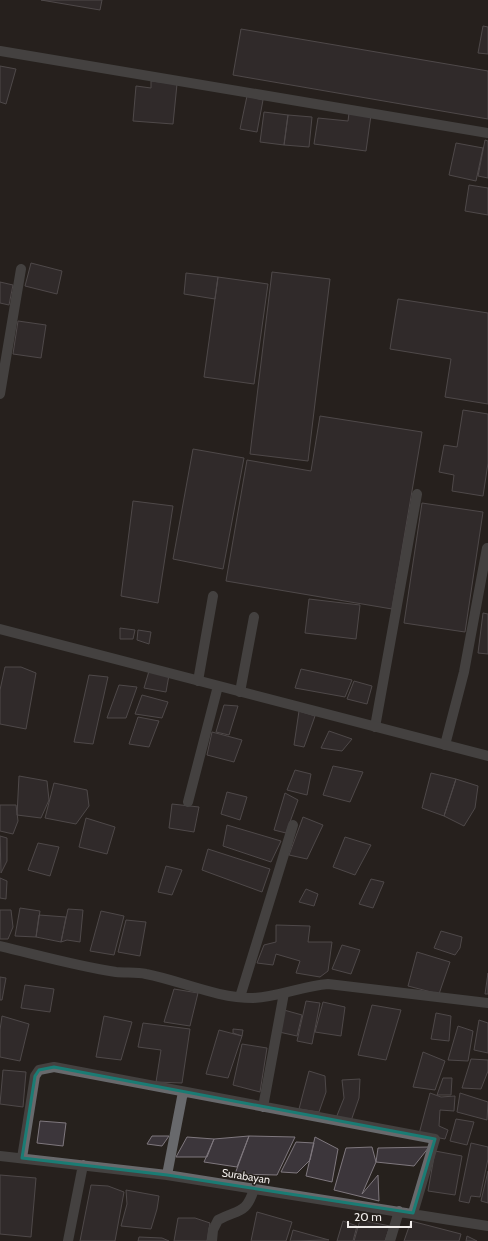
<svg xmlns="http://www.w3.org/2000/svg" width="488" height="1241" font-family="Cabin,sans-serif">
<rect width="100%" height="100%" fill="#26211d"/>
<path fill="#3c363b" stroke="#7f787e" d="M41,0H102L100,10Z
M483,26L488,27V54L478,53Z
M241,29L488,71V119L233,75Z
M0,66L16,69L6,104L0,102Z
M151,81L177,84L173,124L133,121L136,86L151,88Z
M247,96L263,100L257,132L240,129Z
M264,112L288,115L284,145L260,142Z
M349,113L371,115L366,151L314,144L318,118L348,121Z
M288,115L312,117L309,147L284,145Z
M485,140L488,141V178L478,176Z
M456,143L483,148L476,181L449,175Z
M469,185L488,188V215L465,211Z
M31,263L62,271L57,294L25,286Z
M272,272L330,279L308,461L250,454Z
M186,273L218,277L215,299L184,294Z
M218,277L268,284L254,384L204,377Z
M0,282L13,285L9,305L0,303Z
M398,299L488,313V404L445,397L451,359L390,349Z
M18,321L46,325L41,358L13,354Z
M463,410L488,414V463L483,496L452,491L454,475L439,472L444,445L457,447Z
M320,416L422,432L392,609L226,581L247,460L311,471Z
M193,449L244,458L223,569L173,559Z
M133,501L173,506L158,603L121,596Z
M422,503L483,512L465,632L404,623Z
M309,599L360,605L356,639L305,633Z
M483,613L488,614V654L478,653Z
M120,628L135,630L133,639H120Z
M138,630L151,632L149,644L137,640Z
M5,667H21L36,673L26,729L0,724V690Z
M301,669L352,680L345,697L295,688Z
M149,671L169,675L166,692L144,688Z
M89,675L108,677L93,744L74,742Z
M354,681L372,686L367,704L347,699Z
M119,685L137,687L126,718H107Z
M142,695L168,702L162,718L135,714Z
M224,705L238,706L229,735L216,732Z
M299,711L315,716L304,747L294,745Z
M138,717L159,721L149,747L129,744Z
M329,731L352,739L342,751L321,748Z
M212,732L242,740L234,762L207,755Z
M333,766L363,772L350,802L323,795Z
M295,770L311,774L307,795L287,790Z
M431,773L456,779L444,816L422,808Z
M19,776L47,781L49,800L41,818L17,815Z
M456,779L478,786L475,808L464,826L444,816Z
M54,783L87,790L89,806L76,824L45,818Z
M227,792L247,797L240,820L221,814Z
M285,793L298,800L286,833L274,830Z
M172,804L199,807L194,832L169,828Z
M0,805H16L18,821L13,834L0,831Z
M303,817L323,825L307,859L289,855Z
M86,818L115,827L107,854L79,847Z
M227,825L281,841L271,862L223,846Z
M0,836L7,838V861L1,873Z
M345,837L371,845L355,875L333,867Z
M38,843L59,847L50,876L28,870Z
M208,849L270,869L262,892L202,870Z
M166,866L182,870L172,895L158,892Z
M0,878L7,881L6,899L0,898Z
M371,879L384,882L373,908L359,904Z
M306,889L318,894L314,906L299,902Z
M20,908L40,911L36,937L15,936Z
M68,909L83,910L80,942L67,940L61,942Z
M0,910H11L13,927L8,939H0Z
M101,911L124,916L114,955L90,951Z
M39,915L66,917L61,942L36,937Z
M126,920L146,922L140,956L118,952Z
M276,925L310,926L308,942H332L328,971L320,977L296,973L300,961L276,954L273,965L257,963L264,945L276,942Z
M441,931L462,937L460,948L455,955L434,948Z
M342,945L360,950L351,974L332,969Z
M417,952L450,962L439,994L408,986Z
M488,973V994H485Z
M0,977L6,978L2,1000H0Z
M25,985L54,989L50,1012L21,1008Z
M174,989L198,993L190,1026L164,1022Z
M306,1001L320,1003L312,1044L297,1041Z
M323,1002L345,1007L341,1036L315,1032Z
M372,1005L401,1010L386,1060L358,1055Z
M284,1010L302,1015L297,1036L279,1032Z
M436,1013L451,1016L449,1041L431,1039Z
M2,1016L29,1024L20,1061L0,1057V1030Z
M104,1016L132,1022L121,1060L96,1057Z
M479,1020L488,1023V1053L474,1050Z
M143,1023L190,1029L182,1083L156,1082L161,1050L138,1047Z
M458,1026L473,1031L468,1061L448,1060Z
M233,1029L243,1030L242,1036L233,1033Z
M219,1030L242,1036L228,1078L206,1074Z
M242,1044L267,1048L260,1092L233,1085Z
M423,1052L445,1061L435,1090L413,1087Z
M471,1059L488,1060V1071L481,1089L462,1088Z
M3,1070L26,1072L23,1107L0,1104Z
M309,1071L325,1076L326,1092L319,1112L299,1109Z
M443,1078H452L451,1095H437Z
M360,1079L359,1098L351,1121L336,1118L344,1098L342,1080Z
M430,1093L441,1097L455,1096L454,1111L440,1110L439,1126L448,1130L445,1139L419,1134Z
M460,1093L488,1102L487,1120L457,1112Z
M456,1119L474,1122L467,1145L450,1141Z
M40,1121L66,1123L63,1146L37,1143Z
M152,1136H169L162,1146L147,1144Z
M249,1136L295,1137L277,1175L235,1174Z
M249,1136L237,1167L204,1162L214,1139Z
M187,1137L214,1139L207,1157H176Z
M315,1137L338,1149L332,1182L306,1176Z
M296,1142L314,1143L310,1160L297,1173L281,1172Z
M471,1143L488,1147V1159L480,1197L471,1196L469,1203L459,1201Z
M372,1147L376,1162L362,1194L378,1175L379,1201L334,1190L346,1148Z
M429,1147L414,1166L376,1162L378,1148Z
M435,1151L462,1156L455,1195L428,1191Z
M488,1171V1203L481,1201Z
M0,1175L36,1178L31,1237L0,1234Z
M91,1185L108,1186L124,1192L115,1241H80Z
M126,1190L159,1196L157,1209L151,1229L121,1226L127,1204Z
M257,1212L292,1222L286,1241H251Z
M178,1218H195L210,1223L207,1241H174Z
M360,1220L390,1226L385,1241H354Z
M343,1221L357,1226L353,1241H337Z
M411,1221L461,1234L459,1241H404Z
M293,1230L329,1240L290,1241Z
M467,1236L477,1241H466Z
M139,1237L162,1238L169,1241H138Z"/>
<g fill="none" stroke-linecap="round" stroke-linejoin="round">
<path stroke="#68696c" stroke-width="10" d="M0,51L488,133
M198,681L213,596
M240,692L254,617
M375,727L417,494
M445,745L464,672L487,548
M212,1241L213,1230L218,1220C238,1209 246,1215 254,1189"/>
<path stroke="#68696c" stroke-width="10" d="M0,394L21,269
M0,629L488,756
M188,802L218,686
M0,946C38,955 77,966 116,972C126,973 137,972 146,974C182,981 216,998 253,998C279,997 302,986 328,984L488,1003
M240,997L293,825
M263,1107L284,993
M0,1156L167,1175L488,1226
M22,1158L35,1076L39,1070L54,1067L435,1139L413,1213
M167,1175L183,1092
M68,1241L83,1165
M390,1241L399,1211"/>
</g>
<path d="M0 0H488V1241H0ZM54,1067L435,1139L413,1213L167,1175L22,1158L35,1076L39,1070Z" fill="#26211d" fill-opacity=".55" fill-rule="evenodd"/>
<path fill="none" stroke="#1a7c74" stroke-width="3" stroke-linejoin="round" d="M54,1067L435,1139L413,1213L167,1175L22,1158L35,1076L39,1070Z"/>
<g text-anchor="middle" stroke-width="3" stroke-linejoin="round" paint-order="stroke">
<g font-size="11" fill="#f0ecea" stroke="#26211d">
<text transform="translate(246 1176) rotate(9)" y="4">Surabayan</text>
</g>
</g>
<path d="M348 1221v6h63v-6" fill="none" stroke="#f0ecea" stroke-width="2"/>
<text x="354" y="1221" font-size="12" fill="#f0ecea" stroke="#26211d" stroke-width="3" paint-order="stroke">20 m</text>
</svg>
